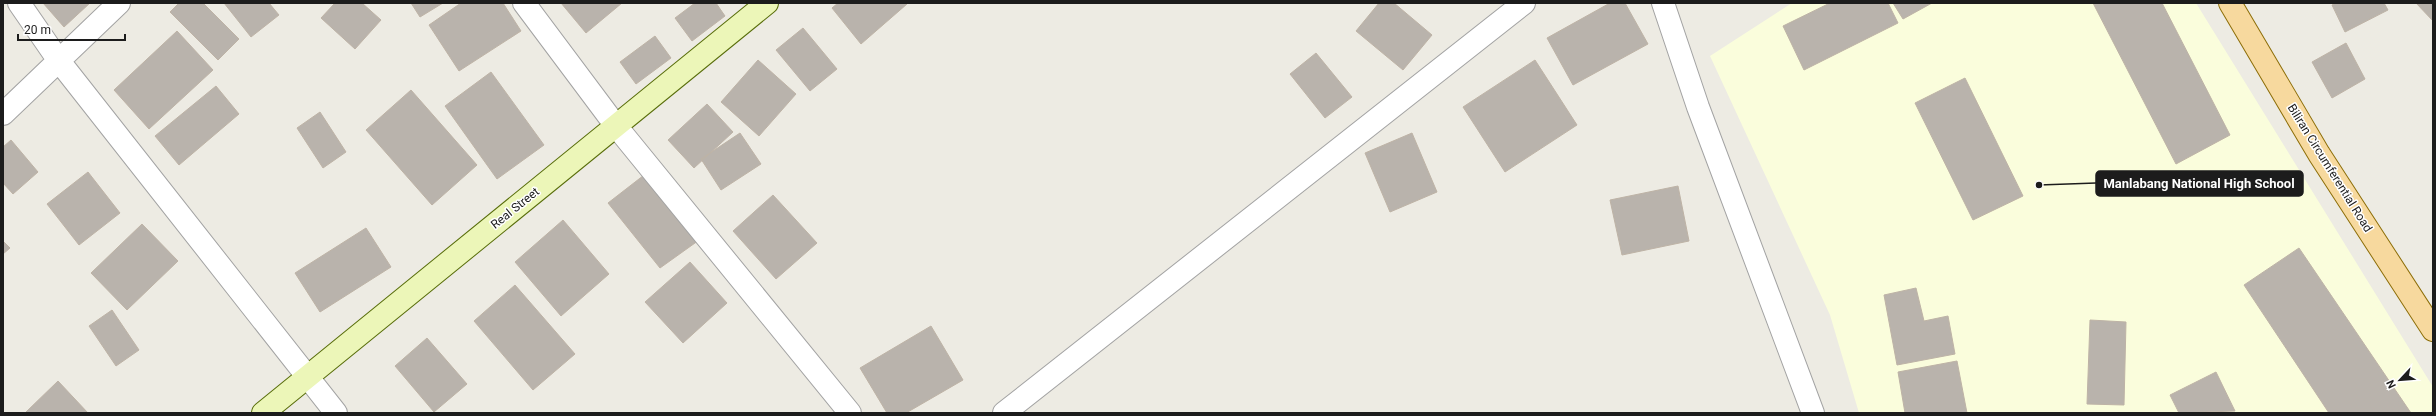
<svg xmlns="http://www.w3.org/2000/svg" width="2436" height="416" font-family="Roboto,sans-serif">
<rect width="100%" height="100%" fill="#edebe3"/>
<path fill="#fafddc" d="M1792,3H2196L2433,387V413H1859L1830,315L1710,56Z"/>
<path fill="#b9b3ac" stroke="#beb3a6" d="M43,3H90L64,27Z
M179,3H203L239,39L218,60L170,12Z
M224,3H269L279,15L251,37Z
M335,3H362L381,20L355,49L321,18Z
M411,3H443L420,17Z
M461,3H503L521,31L459,71L429,25Z
M561,3H622L586,33Z
M695,3H716L725,16L692,41L675,18Z
M838,3H906L907,4L861,44L832,8Z
M1379,3H1394L1432,35L1403,70L1356,31Z
M1610,3H1625L1648,44L1573,85L1547,38Z
M1830,3H1888L1898,23L1804,70L1783,26Z
M1893,3H1932L1903,19Z
M2093,3H2162L2230,135L2176,164Z
M2336,3H2384L2388,10L2345,32L2332,5Z
M2416,3H2433V21Z
M803,28L837,69L810,91L776,50Z
M177,31L213,70L149,129L114,90Z
M655,36L671,58L636,84L620,62Z
M2346,43L2365,79L2332,98L2312,62Z
M1316,53L1352,97L1325,118L1290,74Z
M758,60L796,94L759,136L721,102Z
M1535,60L1577,125L1505,172L1463,107Z
M491,72L544,145L497,179L445,106Z
M1965,78L2023,196L1973,220L1915,103Z
M216,86L239,114L179,165L155,136Z
M411,90L477,165L432,205L366,130Z
M707,104L733,132L694,168L668,140Z
M320,112L346,152L323,168L297,128Z
M740,133L761,164L721,190L701,159Z
M1412,133L1437,192L1390,212L1365,153Z
M11,140L38,172L13,194L3,183V147Z
M88,172L120,213L79,245L47,204Z
M648,172L702,238L660,268L608,203Z
M1678,186L1689,241L1622,255L1610,200Z
M773,195L817,243L776,279L733,231Z
M563,220L609,274L561,316L515,262Z
M142,224L178,261L127,310L91,273Z
M366,228L391,267L320,312L295,273Z
M3,241L10,248L3,254Z
M2299,248L2411,413H2329L2244,285Z
M690,262L727,303L683,343L645,302Z
M515,285L575,354L533,390L474,321Z
M1916,288L1924,321L1948,316L1955,354L1897,365L1884,295Z
M112,310L139,350L116,366L89,326Z
M2090,320L2126,322L2124,405L2087,404Z
M931,326L963,380L906,413H887L860,368Z
M427,338L467,384L434,412L395,366Z
M1957,361L1967,413H1905L1898,372Z
M2216,372L2235,411L2179,413L2170,395Z
M58,381L88,413H27L26,412Z"/>
<g fill="none" stroke-linecap="round" stroke-linejoin="round">
<defs>
<path id="street" d="M19,3L59,61L336,413
M524,3L616,126L850,413
M1663,3L1698,107L1813,413
M3,114L119,3
M1004,413L1524,3"/>
<path id="secondary" d="M263,413L767,3"/>
<path id="primary" d="M2230,3L2319,154L2433,330"/>
</defs>
<use href="#street" stroke="#a3a3a3" stroke-width="24"/>
<use href="#secondary" stroke="#586d0a" stroke-width="24"/>
<use href="#primary" stroke="#8d6e08" stroke-width="24"/>
<use href="#street" stroke="#fff" stroke-width="22"/>
<use href="#secondary" stroke="#ecf6b8" stroke-width="22"/>
<use href="#primary" stroke="#f7d99e" stroke-width="22"/>
</g>
<g text-anchor="middle" stroke-width="3" stroke-linejoin="round" paint-order="stroke">
<g font-size="12" fill="#1c1c1c" stroke="#fff">
<text transform="translate(2330 168) rotate(58)" y="4">Biliran Circumferential Road</text>
<text transform="translate(515 208) rotate(-39)" y="4">Real Street</text>
</g>
</g>
<path fill="none" stroke="#1c1c1c" stroke-width="1.5" d="M2039 185L2096 183"/>
<circle fill="#1c1c1c" stroke="#fff" stroke-width="1.5" cx="2039" cy="185" r="4"/>
<rect fill="#1c1c1c" stroke="#1c1c1c" stroke-width="1.5" x="2096" y="171" width="207" height="25" rx="4"/>
<g font-size="13" text-anchor="middle" font-weight="bold" fill="#fff">
<text x="2199" y="188">Manlabang National High School</text>
</g>
<rect width="2436" height="416" fill="none" stroke="#1c1c1c" stroke-width="8"/>
<g transform="translate(2400 380) rotate(244)" stroke="#ffffff" stroke-width="3" paint-order="stroke">
<path d="M0-3L7 15L0 10L-7 15Z" fill="#1c1c1c"/>
<text y="-6" font-size="11" font-weight="bold" text-anchor="middle" fill="#1c1c1c">N</text>
</g>
<path d="M18 34v6h107v-6" fill="none" stroke="#1c1c1c" stroke-width="2"/>
<text x="24" y="34" font-size="12" fill="#1c1c1c" stroke="#ffffff" stroke-width="3" paint-order="stroke">20 m</text>
</svg>
